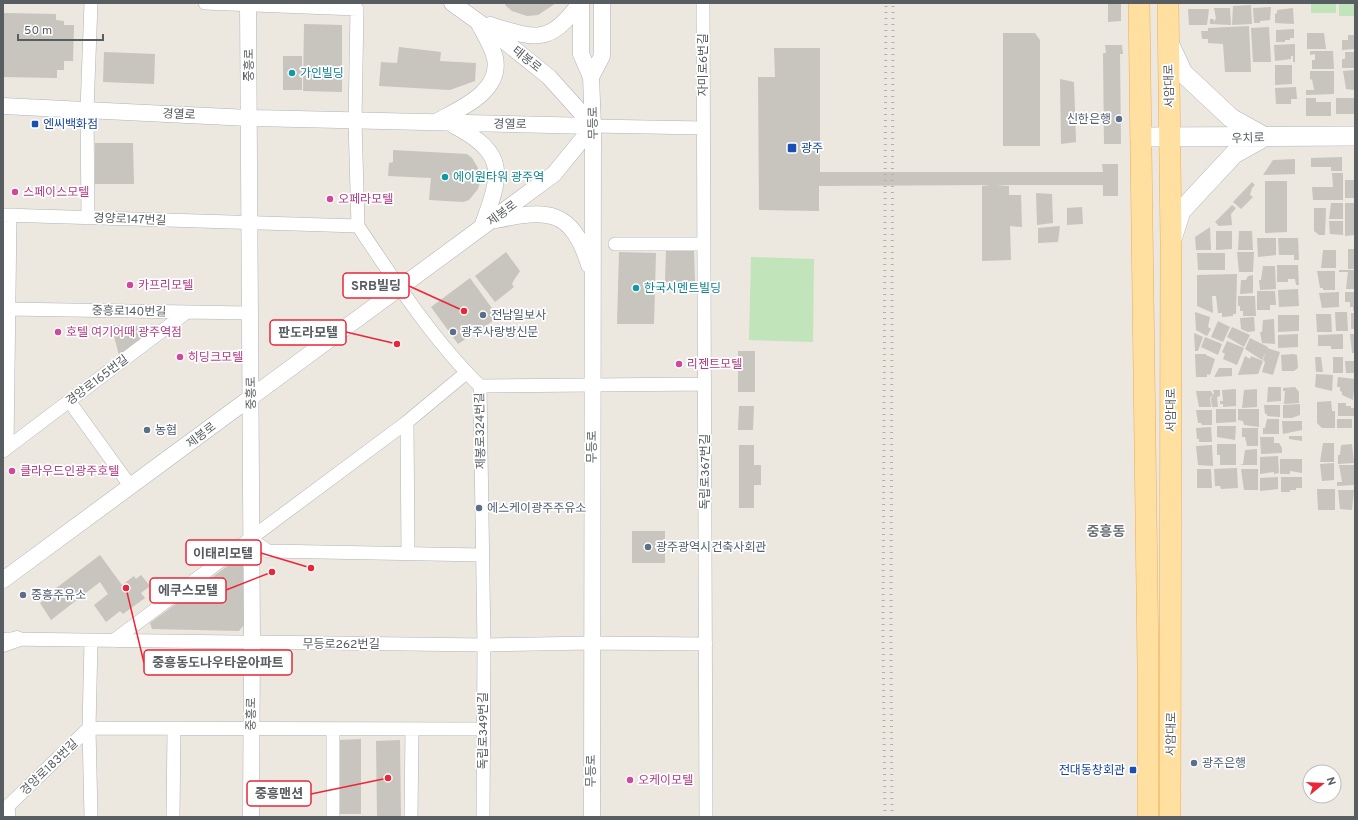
<svg xmlns="http://www.w3.org/2000/svg" width="1358" height="820" font-family="Overpass,'Noto Sans KR',sans-serif">
<rect width="100%" height="100%" fill="#ece7df"/>
<path fill="#c1e4ba" d="M1311,3H1336V13H1311Z
M1339,3H1355V16H1339Z
M751,257L814,259L813,342L749,340Z"/>
<path fill="#c8c4be" d="M506,3H556L538,15L527,16L512,11L505,5Z
M1108,3H1121V21L1108,22Z
M1251,5L1252,24L1232,25L1233,6Z
M1271,7L1270,20L1260,21V23H1254L1253,8Z
M1214,8H1230L1231,25L1210,24V19H1213L1215,22V19H1216Z
M1293,8L1294,24L1275,23V14L1277,13V10Z
M1188,9H1209L1207,25H1189Z
M3,13L56,14V20L64,21V25H74L73,61H64V70H57V78L3,77Z
M304,24L342,25V92L303,91Z
M1249,26L1251,72H1225L1223,44L1208,43V39H1202L1201,31H1208V28Z
M1269,27L1271,62H1253L1251,28Z
M1294,29V38H1290V40H1285V42H1276V30Z
M1003,33H1035L1040,40V146H1003Z
M1307,33H1324L1326,49H1307Z
M1348,35H1355V49L1342,50V40H1348Z
M1295,44V62H1293V56H1291V59L1275,61L1274,45Z
M1105,45H1122L1123,54H1120L1121,144H1104L1103,53H1106Z
M399,47L441,52L440,61L476,63L475,81L450,90L379,86L381,62L397,63Z
M774,48H820V172H1103L1102,164H1118V196H1103V185H996L1009,186V195H1021L1022,227L1010,226L1011,260L982,261V186L990,185L819,186V211L759,210L758,77H775Z
M1310,51H1333L1334,69H1312V60H1315V54L1310,55Z
M104,52L155,54L154,84L103,82Z
M1345,52H1355L1354,68H1342V59H1345Z
M283,56H302V90H283Z
M1275,65H1292V84L1275,85Z
M1355,70V90L1346,89L1343,71Z
M1310,71H1334V94L1306,95V90H1314L1312,79L1310,80Z
M1060,79L1074,82L1076,142L1061,144Z
M1296,87L1297,99H1291V104H1276L1275,88Z
M1306,98H1316V102H1331V116H1306Z
M1336,98H1355V114H1336Z
M95,143H133L134,184H95Z
M393,150L467,154L472,158L478,168L480,182L478,189L469,200L463,202L429,200L431,178L388,176L389,163L393,162Z
M1342,157V171H1331V167H1311V158Z
M1295,159V174L1263,175L1273,160Z
M1332,173H1343V200H1313L1312,187H1333Z
M1345,180H1355V198H1345Z
M1265,181H1287V232L1265,233Z
M1252,182L1255,185L1252,188L1250,195L1253,197L1241,209L1233,202Z
M1036,193L1052,194L1053,223L1037,225Z
M1331,203H1343V219H1329Z
M1345,203H1355V235L1345,236Z
M1232,205L1236,208L1231,214L1232,225L1219,226L1215,222Z
M1082,207L1083,224L1067,225V208Z
M1314,208H1326L1325,235H1319L1314,231Z
M1329,221H1343V235L1330,234Z
M1060,226L1058,242L1038,243V228Z
M1210,227L1211,250H1196L1195,237Z
M1216,231H1232V249L1216,250Z
M1239,231H1252L1253,250H1238Z
M1257,238H1276V255L1258,257Z
M1278,238H1298L1299,260H1294V255H1279Z
M666,249H694L695,282H665Z
M1348,249H1355V269H1348Z
M1323,250H1336V268H1321Z
M506,252L520,271L514,280L512,284L514,287L495,302L475,276Z
M619,252L656,253L654,324H617Z
M1237,252H1254L1253,272H1239Z
M1197,253H1225V270H1198Z
M1277,265H1298L1299,285H1296L1295,279H1288V282H1277Z
M1263,266H1275L1276,289L1260,290L1259,280H1261Z
M1339,270H1355V289H1346L1348,272H1339Z
M1317,271H1335V290H1323V288H1320Z
M1237,274L1236,314H1233V316L1222,317V313H1218L1216,296H1212L1213,313L1197,306V275Z
M1253,275V293L1240,294L1241,280H1246L1248,276Z
M470,278L497,315L491,319L493,321L458,344L431,307Z
M1298,289L1299,306L1279,307L1278,290Z
M1257,291H1275L1276,305H1270V310H1257Z
M1339,292V307L1322,308L1319,293Z
M1345,292H1355V311H1353V307H1350V302H1345Z
M1238,296H1255L1256,316H1243V311H1240V306H1238Z
M1195,312L1210,317L1208,327L1211,329L1207,336L1196,330Z
M1335,312H1347L1348,331H1336Z
M1351,313H1355V329H1351Z
M1316,314H1331L1332,332H1317Z
M1278,315H1299V331L1278,332Z
M1254,317L1255,331L1248,332L1241,329L1240,318Z
M1274,319L1275,344L1262,343L1260,332H1262L1263,320Z
M1218,321L1230,327L1223,342L1211,337Z
M111,325L156,327L119,355Z
M1232,327L1250,335L1244,347L1227,337Z
M1194,333L1203,337L1198,351H1195Z
M1298,334V347L1278,348V335Z
M1343,334V349H1331V346H1318V335Z
M1350,334H1355V353H1352Z
M1205,337L1222,344L1218,355L1201,347Z
M1250,338L1268,347L1262,360L1245,349Z
M1227,341L1244,348L1237,365L1223,359L1225,354L1222,352Z
M1267,348L1280,352L1273,375L1262,372L1265,362L1263,360Z
M738,351H755V392H738Z
M1195,354H1206V355L1215,359L1210,375L1207,374V377H1196Z
M1293,354L1297,355L1298,368L1294,371H1282L1281,355Z
M1245,356L1250,359L1251,356L1263,361L1258,374L1238,375Z
M1315,357H1321L1323,372H1316Z
M1333,357H1343V373H1333Z
M1345,361H1355V373H1346Z
M1219,368H1232V376L1214,377Z
M1316,374L1333,375L1332,391L1315,387Z
M1338,377L1355,379L1353,400L1342,395V392L1340,391V387H1337Z
M1268,387H1281V401L1267,402Z
M1295,387L1299,392V403L1284,404L1285,391H1283V388Z
M1236,389V406L1223,407V404H1220V401H1223L1222,390Z
M1257,389V407L1242,408L1244,390Z
M1213,390H1220V396L1217,397L1218,407H1212L1211,399L1214,393Z
M1196,391H1211L1213,395L1210,398L1211,407H1199Z
M1331,401L1332,411H1335V428H1322L1317,423V402Z
M1338,403H1346V406H1351V408H1354L1355,416H1338Z
M1300,404V415L1292,418H1283V405Z
M1264,405H1280V417L1267,416V414H1265Z
M739,406H754L753,430H738Z
M1216,409H1236V422L1216,423Z
M1238,409H1259V427L1244,425L1243,421L1238,420Z
M1196,410H1212V425H1202L1201,423H1198Z
M1267,419H1279V434H1263V428H1265Z
M1337,419H1352V428H1337Z
M1282,421H1302V430L1283,434Z
M1217,426H1236L1235,440L1217,437Z
M1211,427L1212,442H1199V439H1197L1196,428Z
M1242,428H1258V446H1247L1245,437H1242Z
M1289,436H1302V441L1289,439Z
M1260,437H1274V443H1279L1282,448V453L1261,454Z
M1323,443H1334V462H1320Z
M1217,444H1236V465H1220V455H1217Z
M1352,444L1354,463L1338,464V455H1340L1341,445Z
M739,445H754V465H761V485H754V508H739Z
M1212,445L1213,466L1198,465L1196,446Z
M1257,449V465H1240L1243,464L1245,450Z
M1278,456L1279,473L1274,474V472L1260,474V457Z
M1280,459H1302V473L1290,471V474H1280Z
M1334,463V480L1322,481L1320,464Z
M1339,465H1354L1355,485L1337,486V482H1342Z
M1237,468L1238,488L1221,489L1220,486H1215L1214,469Z
M1197,469H1211L1212,488H1197Z
M1241,469H1258V490H1244Z
M1278,477V489L1260,491V478Z
M1281,477H1302V488H1296V490H1290V492H1281Z
M1317,489H1335V510H1318Z
M1338,490H1354L1352,510L1340,509Z
M632,531H665V563H632Z
M100,555L122,585L134,576L136,579L141,575L150,586L141,593L145,598L123,614L120,611L106,622L94,605L108,594L100,582L51,620L40,603L44,600L43,598Z
M241,556L249,566L247,621L239,631L152,629L150,623Z
M361,739V814H339L338,740Z
M400,740L401,816H377L376,741Z"/>
<g fill="none" stroke-linecap="round" stroke-linejoin="round">
<defs>
<path id="minor" d="M205,3L357,9
M703,3L706,817
M357,9L355,121L358,226
M593,126L703,128
M3,215L358,226
M88,218L87,110L91,3
M358,226C394,280 434,341 480,386L484,645L483,817
M615,244H704
M9,309L249,313
M480,386L705,384
M69,401L131,487
M407,422L408,553
M7,448L10,215
M3,451L187,312
M250,539L268,551L482,555
M7,639L484,645L591,643L706,644
M113,641L407,422L466,373
M9,817L8,806L89,728L483,729
M91,817L89,728L91,641
M173,817L174,729
M333,817V729
M411,817L412,729"/>
<path id="tertiary" d="M248,3L252,643L251,817
M452,3L498,36L549,77L593,126
M581,3V54L591,77L593,126L592,817
M490,25C536,39 549,45 580,3
M591,77L602,56V3
M3,106L249,118L593,126
M436,122C459,109 502,92 495,58C492,46 485,35 479,24
M453,125C509,154 501,175 482,227
M496,220C548,209 572,209 589,265
M3,580L554,174L593,126
M3,644L17,639"/>
<path id="secondary" d="M1169,43L1183,73L1231,118L1265,137
M1140,137L1355,136
M1173,236L1181,211L1234,154L1261,139"/>
<path id="primary" d="M1139,3L1148,662V817
M1168,3L1171,241L1170,817"/>
</defs>
<use href="#minor" stroke="#b0b4b7" stroke-width="14"/>
<use href="#tertiary" stroke="#b0b4b7" stroke-width="17"/>
<use href="#secondary" stroke="#b1b6bb" stroke-width="20"/>
<use href="#primary" stroke="#f2aa51" stroke-width="22"/>
<use href="#minor" stroke="#fff" stroke-width="13"/>
<use href="#tertiary" stroke="#fff" stroke-width="16"/>
<use href="#secondary" stroke="#fff" stroke-width="19"/>
<use href="#primary" stroke="#ffe0a1" stroke-width="21"/>
<path stroke="#afb0b1" stroke-width="3" stroke-dasharray="1 5" stroke-linecap="butt" d="M885,817L883,633L886,3
M892,817L891,633L893,3"/>
</g>
<g fill="#0f9aa8" stroke="#fff" stroke-width="1.5">
<circle cx="292" cy="73" r="4"/>
<circle cx="445" cy="177" r="4"/>
<circle cx="636" cy="288" r="4"/>
</g>
<g fill="#5c6f8a" stroke="#fff" stroke-width="1.5">
<circle cx="1119" cy="119" r="4"/>
<circle cx="483" cy="315" r="4"/>
<circle cx="453" cy="332" r="4"/>
<circle cx="147" cy="430" r="4"/>
<circle cx="479" cy="508" r="4"/>
<circle cx="648" cy="547" r="4"/>
<circle cx="23" cy="595" r="4"/>
<circle cx="1194" cy="763" r="4"/>
</g>
<g fill="#1a4fb4" stroke="#fff" stroke-width="1.5">
<rect x="31" y="120" width="8" height="8" rx="2"/>
<rect x="787" y="143" width="10" height="10" rx="2"/>
<rect x="1129" y="766" width="8" height="8" rx="2"/>
</g>
<g fill="#d1479c" stroke="#fff" stroke-width="1.5">
<circle cx="15" cy="192" r="4"/>
<circle cx="330" cy="199" r="4"/>
<circle cx="130" cy="285" r="4"/>
<circle cx="58" cy="332" r="4"/>
<circle cx="180" cy="357" r="4"/>
<circle cx="679" cy="364" r="4"/>
<circle cx="12" cy="471" r="4"/>
<circle cx="630" cy="780" r="4"/>
</g>
<g text-anchor="middle" stroke-width="3.5" stroke-linejoin="round" paint-order="stroke">
<g font-size="12" fill="#585d61" stroke="#fff">
<text transform="translate(527 59) rotate(39)" y="4">태봉로</text>
<text transform="translate(249 65) rotate(-90)" y="4">중흥로</text>
<text transform="translate(703 65) rotate(-90)" y="4">자미로6번길</text>
<text transform="translate(1169 86) rotate(-91)" y="4">서암대로</text>
<text transform="translate(179 114) rotate(3)" y="4">경열로</text>
<text transform="translate(593 123) rotate(-91)" y="4">무등로</text>
<text transform="translate(510 124) rotate(1)" y="4">경열로</text>
<text transform="translate(1248 138) rotate(-2)" y="4">우치로</text>
<text transform="translate(502 213) rotate(-36)" y="4">제봉로</text>
<text transform="translate(130 219) rotate(2)" y="4">경양로147번길</text>
<text transform="translate(129 311) rotate(1)" y="4">중흥로140번길</text>
<text transform="translate(97 380) rotate(-37)" y="4">경양로165번길</text>
<text transform="translate(251 393) rotate(-91)" y="4">중흥로</text>
<text transform="translate(1171 410) rotate(-90)" y="4">서암대로</text>
<text transform="translate(480 431) rotate(-91)" y="4">제봉로324번길</text>
<text transform="translate(201 435) rotate(-37)" y="4">제봉로</text>
<text transform="translate(592 447) rotate(-90)" y="4">무등로</text>
<text transform="translate(705 472) rotate(-90)" y="4">독립로367번길</text>
<text x="341" y="648">무등로262번길</text>
<text transform="translate(251 714) rotate(-89)" y="4">중흥로</text>
<text transform="translate(483 731) rotate(-90)" y="4">독립로349번길</text>
<text transform="translate(1171 734) rotate(-89)" y="4">서암대로</text>
<text transform="translate(49 767) rotate(-44)" y="4">경양로183번길</text>
<text transform="translate(591 771) rotate(-90)" y="4">무등로</text>
</g>
<g font-size="12" fill="#0d838f" stroke="#fff" text-anchor="start">
<text x="300" y="77">가인빌딩</text>
<text x="453" y="181">에이원타워 광주역</text>
<text x="644" y="292">한국시멘트빌딩</text>
</g>
<g font-size="12" fill="#4e5e75" stroke="#fff" text-anchor="start">
<text x="1111" y="123" text-anchor="end">신한은행</text>
<text x="491" y="319">전남일보사</text>
<text x="461" y="336">광주사랑방신문</text>
<text x="155" y="434">농협</text>
<text x="487" y="512">에스케이광주주유소</text>
<text x="656" y="551">광주광역시건축사회관</text>
<text x="31" y="599">중흥주유소</text>
<text x="1202" y="767">광주은행</text>
</g>
<g font-size="12" fill="#164399" stroke="#fff" text-anchor="start">
<text x="43" y="128">엔씨백화점</text>
<text x="801" y="152">광주</text>
<text x="1125" y="774" text-anchor="end">전대동창회관</text>
</g>
<g font-size="12" fill="#b23c85" stroke="#fff" text-anchor="start">
<text x="23" y="196">스페이스모텔</text>
<text x="338" y="203">오페라모텔</text>
<text x="138" y="289">카프리모텔</text>
<text x="66" y="336">호텔 여기어때 광주역점</text>
<text x="188" y="361">히딩크모텔</text>
<text x="687" y="368">리젠트모텔</text>
<text x="20" y="475">클라우드인광주호텔</text>
<text x="638" y="784">오케이모텔</text>
</g>
<g font-size="14" font-weight="bold" fill="#696f73" stroke="#fff">
<text x="1106" y="536">중흥동</text>
</g>
</g>
<path fill="none" stroke="#ea2638" stroke-width="1.5" d="M464 311L409 286M397 344L346 332M311 568L261 553M272 572L226 590M126 588L144 663M388 778L311 794"/>
<g fill="#ea2638" stroke="#fff" stroke-width="1.5">
<circle cx="464" cy="311" r="4"/>
<circle cx="397" cy="344" r="4"/>
<circle cx="311" cy="568" r="4"/>
<circle cx="272" cy="572" r="4"/>
<circle cx="126" cy="588" r="4"/>
<circle cx="388" cy="778" r="4"/>
</g>
<g fill="#fff" stroke="#ea2638" stroke-width="1.5">
<rect x="343" y="273" width="66" height="25" rx="4"/>
<rect x="270" y="320" width="76" height="25" rx="4"/>
<rect x="186" y="540" width="75" height="25" rx="4"/>
<rect x="150" y="578" width="76" height="25" rx="4"/>
<rect x="144" y="650" width="148" height="25" rx="4"/>
<rect x="247" y="781" width="64" height="25" rx="4"/>
</g>
<g font-size="13" text-anchor="middle" font-weight="bold" fill="#585d61">
<text x="376" y="290">SRB빌딩</text>
<text x="308" y="337">판도라모텔</text>
<text x="223" y="558">이태리모텔</text>
<text x="188" y="595">에쿠스모텔</text>
<text x="218" y="667">중흥동도나우타운아파트</text>
<text x="279" y="798">중흥맨션</text>
</g>
<rect width="1358" height="820" fill="none" stroke="#585d61" stroke-width="8"/>
<g transform="translate(1322 784) rotate(72)"><circle r="19" fill="#ffffff" stroke="#bcbec0"/>
<path d="M0-3L7 15L0 10L-7 15Z" fill="#ea2638"/>
<text y="-6" font-size="11" font-weight="bold" text-anchor="middle" fill="#585d61">N</text>
</g>
<path d="M18 34v6h85v-6" fill="none" stroke="#585d61" stroke-width="2"/>
<text x="24" y="34" font-size="12" fill="#585d61" stroke="#ffffff" stroke-width="3" paint-order="stroke">50 m</text>
</svg>
